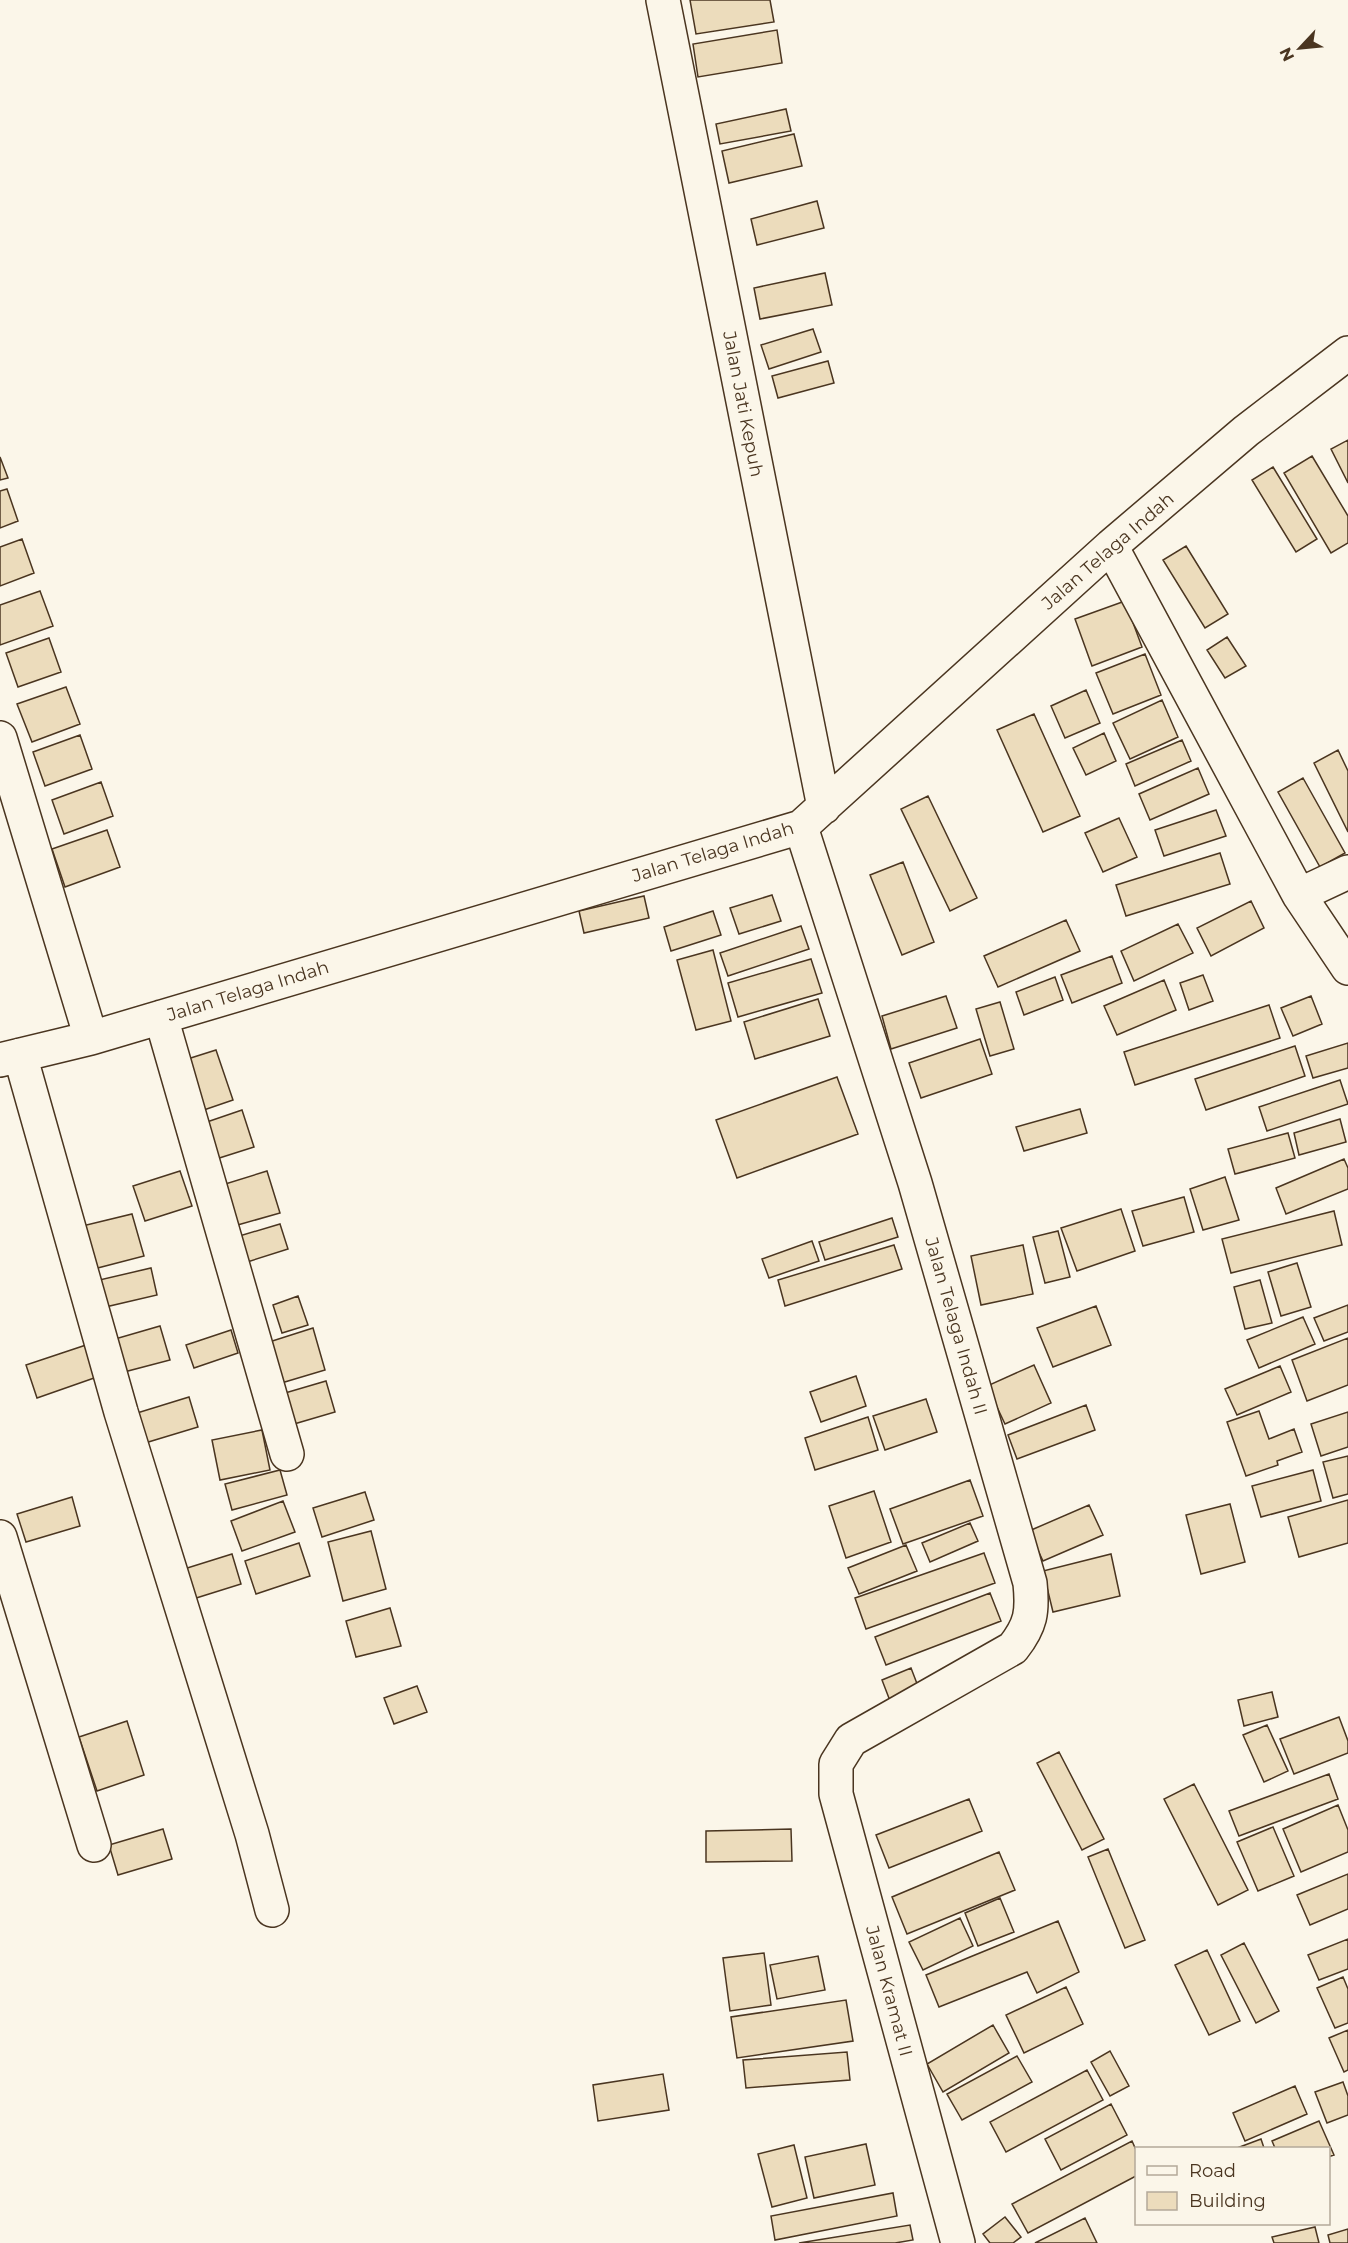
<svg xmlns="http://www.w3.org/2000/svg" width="1348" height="2243" font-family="Montserrat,sans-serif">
<rect width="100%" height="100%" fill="#fbf6e9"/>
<path fill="#ecdcbc" stroke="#4a3520" stroke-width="1.5" d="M690,0H770L774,22L696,34Z
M777,30L782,63L698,77L693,44Z
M786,109L791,131L720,144L716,124Z
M794,134L802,166L729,183L722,151Z
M817,201L824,228L757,245L751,219Z
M825,273L832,305L760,319L754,288Z
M813,329L821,352L769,369L761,345Z
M828,361L834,383L778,398L772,376Z
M1348,440V483L1331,449Z
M1312,456L1348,516V543L1331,553L1284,473Z
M0,457L8,478L0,480Z
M1273,467L1317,539L1296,552L1252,480Z
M7,489L18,521L0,528V491Z
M22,539L34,573L0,586V547Z
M1186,546L1228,614L1205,628L1163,560Z
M40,591L53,626L0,645V605Z
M1125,601L1142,647L1092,666L1075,619Z
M1227,637L1246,666L1225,678L1207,650Z
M49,638L61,672L18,687L6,653Z
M1145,654L1161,695L1113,714L1096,673Z
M66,687L80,724L32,742L17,704Z
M1086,690L1100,723L1065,738L1051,706Z
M1162,700L1178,737L1130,759L1113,723Z
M1034,714L1080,816L1043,832L997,730Z
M1104,733L1116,761L1086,775L1073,748Z
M80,735L92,769L45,786L33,752Z
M1182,740L1191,761L1135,786L1126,764Z
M1338,750L1348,771V832L1314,763Z
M1198,768L1209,794L1150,820L1139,794Z
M1303,778L1345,853L1320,867L1278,792Z
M101,782L113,816L64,834L52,800Z
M928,796L977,898L950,911L901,809Z
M1216,810L1226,836L1164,856L1155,830Z
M1119,818L1137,857L1103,872L1085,833Z
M107,830L120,867L65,887L52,849Z
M1220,853L1230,884L1126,916L1116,885Z
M903,862L934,942L902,955L870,875Z
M772,895L781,921L739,934L730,908Z
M644,896L649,918L584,933L579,911Z
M1251,901L1264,928L1211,956L1197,928Z
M713,911L721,935L671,951L664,927Z
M1066,920L1080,951L998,987L984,956Z
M1178,924L1193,953L1134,981L1121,951Z
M801,926L809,949L728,976L720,953Z
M713,950L731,1021L696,1030L677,960Z
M1112,956L1122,983L1072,1003L1061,975Z
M811,959L822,993L738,1017L728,983Z
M1203,975L1213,1001L1189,1010L1180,983Z
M1055,977L1063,1000L1024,1015L1016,992Z
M1164,980L1176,1010L1117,1035L1104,1006Z
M946,996L957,1028L891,1049L882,1016Z
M1311,996L1322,1024L1293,1036L1281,1008Z
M818,999L830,1036L755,1059L744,1022Z
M1000,1002L1014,1049L990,1056L976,1009Z
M1269,1005L1280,1038L1135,1085L1124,1052Z
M980,1039L992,1074L921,1098L909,1063Z
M1348,1043V1068L1313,1078L1306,1056Z
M1295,1046L1305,1076L1206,1110L1195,1079Z
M216,1050L233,1100L195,1113L178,1062Z
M837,1077L858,1134L737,1178L716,1120Z
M1340,1080L1348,1104L1267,1131L1259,1107Z
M1080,1109L1087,1133L1024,1151L1016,1127Z
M242,1110L254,1147L213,1160L201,1124Z
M1340,1119L1346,1142L1299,1155L1294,1133Z
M1288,1133L1295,1158L1235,1174L1228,1149Z
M1344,1159L1348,1168V1189L1286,1214L1276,1188Z
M180,1171L192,1206L145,1221L133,1186Z
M267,1171L280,1213L234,1226L222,1185Z
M1225,1177L1239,1220L1203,1230L1190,1189Z
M1184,1197L1194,1232L1143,1246L1132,1211Z
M1121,1209L1135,1251L1077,1271L1061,1228Z
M1334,1211L1342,1245L1231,1273L1222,1239Z
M132,1214L144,1256L86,1271L74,1228Z
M892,1218L898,1237L825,1260L819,1242Z
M280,1224L288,1249L244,1263L236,1237Z
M1058,1231L1070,1277L1045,1283L1033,1237Z
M812,1241L819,1261L769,1278L762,1259Z
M894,1245L902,1269L785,1306L778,1280Z
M1023,1245L1033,1294L981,1305L971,1256Z
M1297,1263L1311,1307L1281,1316L1268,1272Z
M151,1268L157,1295L101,1308L95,1281Z
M1260,1280L1272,1323L1245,1329L1234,1287Z
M298,1296L308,1325L282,1333L273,1305Z
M1348,1305V1332L1324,1341L1314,1318Z
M1096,1306L1111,1345L1053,1367L1037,1328Z
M1303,1317L1315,1344L1259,1368L1247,1340Z
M160,1326L170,1360L124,1372L115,1339Z
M313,1328L325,1370L278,1384L266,1343Z
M231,1330L238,1353L194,1368L186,1345Z
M1348,1338V1385L1307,1401L1292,1360Z
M86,1345L97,1377L37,1398L26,1365Z
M1034,1365L1051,1403L1005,1424L987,1386Z
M1280,1366L1291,1392L1237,1415L1225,1389Z
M856,1376L866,1406L821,1422L810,1392Z
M326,1381L335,1412L294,1424L285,1393Z
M189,1397L198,1427L145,1443L137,1413Z
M926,1399L937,1432L885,1450L873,1416Z
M1086,1405L1095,1430L1017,1459L1008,1435Z
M1259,1411L1269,1439L1294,1429L1302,1452L1277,1461L1278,1465L1246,1476L1227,1422Z
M1348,1412V1447L1321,1456L1311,1424Z
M868,1417L878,1450L815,1470L805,1438Z
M262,1430L270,1470L220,1480L212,1440Z
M1348,1456V1494L1333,1498L1323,1462Z
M280,1470L287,1495L232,1510L225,1484Z
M1313,1470L1321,1501L1261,1517L1252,1486Z
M970,1480L983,1516L903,1544L890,1509Z
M874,1491L891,1542L846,1558L829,1506Z
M365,1492L374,1520L322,1537L313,1508Z
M72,1497L80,1526L26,1542L17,1514Z
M1348,1500V1543L1299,1557L1288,1517Z
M283,1501L295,1532L242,1551L231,1521Z
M1230,1504L1245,1562L1201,1574L1186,1515Z
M1089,1505L1103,1535L1043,1561L1029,1531Z
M970,1523L978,1541L930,1562L922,1543Z
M371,1531L386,1589L343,1601L328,1542Z
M299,1543L310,1576L256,1594L245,1561Z
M906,1545L917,1571L859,1594L848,1568Z
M984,1553L995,1583L866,1629L855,1598Z
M232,1554L241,1584L193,1599L184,1569Z
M1111,1554L1120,1596L1053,1612L1043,1571Z
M990,1593L1001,1621L886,1665L875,1637Z
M390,1608L401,1646L356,1657L346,1621Z
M911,1668L921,1694L892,1706L882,1680Z
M417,1686L427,1712L394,1724L384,1698Z
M1272,1692L1278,1717L1244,1726L1238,1700Z
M1339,1717L1348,1741V1753L1294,1774L1280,1739Z
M127,1721L144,1775L97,1791L79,1737Z
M1267,1725L1288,1771L1264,1782L1243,1735Z
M1059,1752L1104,1839L1082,1850L1037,1763Z
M1329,1774L1338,1799L1239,1836L1229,1811Z
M1194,1784L1248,1890L1218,1905L1164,1799Z
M969,1799L982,1831L889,1868L876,1835Z
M1338,1805L1348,1830V1852L1301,1872L1283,1829Z
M1273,1827L1294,1876L1258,1891L1237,1842Z
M163,1829L172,1859L118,1875L109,1845Z
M791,1829L792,1861L706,1862V1831Z
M1108,1849L1145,1940L1125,1948L1088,1857Z
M999,1852L1015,1890L907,1934L892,1897Z
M1348,1874V1909L1310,1925L1297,1895Z
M1000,1898L1014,1932L978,1946L965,1913Z
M960,1918L973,1946L923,1970L909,1942Z
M1058,1921L1079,1972L1037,1993L1027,1972L939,2007L926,1975Z
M1348,1939V1969L1319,1980L1308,1955Z
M1244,1943L1279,2011L1256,2023L1221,1955Z
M1207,1950L1240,2021L1209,2035L1175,1965Z
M764,1953L771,2005L730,2011L723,1958Z
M818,1956L825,1990L777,1999L770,1965Z
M1343,1977L1348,1989V2023L1335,2028L1317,1988Z
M1066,1987L1083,2024L1024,2053L1006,2015Z
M846,2000L853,2041L737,2058L731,2017Z
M993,2025L1009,2053L943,2092L927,2064Z
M1348,2030V2070L1344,2072L1329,2038Z
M1110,2051L1129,2086L1110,2096L1091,2062Z
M847,2052L850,2080L746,2088L743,2060Z
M1017,2056L1032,2082L962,2120L947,2094Z
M1087,2070L1103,2100L1006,2152L990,2122Z
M663,2074L669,2110L598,2121L593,2085Z
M1343,2082L1348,2096V2115L1327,2123L1315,2092Z
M1295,2086L1307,2114L1245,2141L1233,2113Z
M1111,2104L1127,2135L1061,2170L1045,2139Z
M1319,2121L1334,2155L1328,2157V2148H1275L1272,2141Z
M1261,2139L1264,2148H1237Z
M1132,2141L1136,2150V2176L1028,2233L1012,2204Z
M866,2144L875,2185L814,2198L805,2157Z
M794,2145L807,2198L772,2207L758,2154Z
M893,2193L897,2216L775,2240L771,2216Z
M1005,2217L1021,2237L1013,2243H990L983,2234Z
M1085,2218L1097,2243H1035Z
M910,2225L913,2240L895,2243H799Z
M1315,2227L1319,2243H1274L1272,2237Z
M1348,2229V2243H1330L1328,2235Z"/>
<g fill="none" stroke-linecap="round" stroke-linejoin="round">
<defs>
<path id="minor" d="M663,0L824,807
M1111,546L1299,895L1348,968
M0,738L91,1038
M801,827L915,1183L1030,1583C1033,1612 1031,1625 1013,1648L851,1740L836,1764V1794L958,2243
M1299,895L1348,872
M161,1017L287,1454
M20,1055L121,1412L252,1834L272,1910
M0,1060L91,1038L801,827L1111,546L1246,431L1348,353
M0,1537L94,1845"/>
</defs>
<use href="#minor" stroke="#4a3520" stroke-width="36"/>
<use href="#minor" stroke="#fbf6e9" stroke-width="33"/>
</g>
<g text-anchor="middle" stroke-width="4.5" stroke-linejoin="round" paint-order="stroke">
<g font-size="18" fill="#4a3520" stroke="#fbf6e9">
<text transform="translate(743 404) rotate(79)" y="6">Jalan Jati Kepuh</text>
<text transform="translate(1108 551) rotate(-41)" y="6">Jalan Telaga Indah</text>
<text transform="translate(713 852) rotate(-17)" y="6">Jalan Telaga Indah</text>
<text transform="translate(248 991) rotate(-17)" y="6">Jalan Telaga Indah</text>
<text transform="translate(956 1326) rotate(74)" y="6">Jalan Telaga Indah II</text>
<text transform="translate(889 1991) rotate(75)" y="6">Jalan Kramat II</text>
</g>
</g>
<rect x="1135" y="2147" width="195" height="78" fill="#fbf6e9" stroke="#b4a999" stroke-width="1.5"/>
<rect x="1147" y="2166" width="30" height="9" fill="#fbf6e9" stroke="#b4a999" stroke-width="1.5"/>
<text x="1189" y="2177" font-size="18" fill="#4a3520">Road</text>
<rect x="1147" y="2192" width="30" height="18" fill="#ecdcbc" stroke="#b4a999" stroke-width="1.5"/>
<text x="1189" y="2207" font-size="18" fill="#4a3520">Building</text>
<g transform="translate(1300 48) rotate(244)" stroke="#fbf6e9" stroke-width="4.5" paint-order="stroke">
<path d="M0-4.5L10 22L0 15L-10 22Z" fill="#4a3520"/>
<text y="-9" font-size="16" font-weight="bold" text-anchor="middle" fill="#4a3520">N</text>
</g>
</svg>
